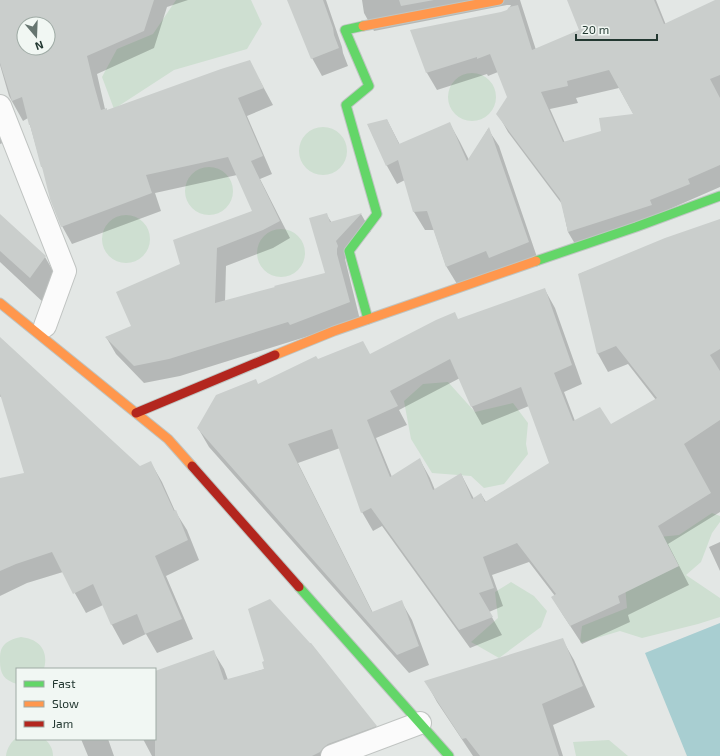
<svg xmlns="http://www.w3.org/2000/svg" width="720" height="756" font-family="'Exo 2',sans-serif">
<rect width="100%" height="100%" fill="#e3e7e5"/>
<path fill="#cedfd1" d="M176,0H251L262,24L247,49L174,70L114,109L102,77L117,49L153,34Z
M448 97a24 24 0 1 1 48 0a24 24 0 1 1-48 0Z
M299 151a24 24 0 1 1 48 0a24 24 0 1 1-48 0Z
M185 191a24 24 0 1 1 48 0a24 24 0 1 1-48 0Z
M102 239a24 24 0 1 1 48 0a24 24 0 1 1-48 0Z
M257 253a24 24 0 1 1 48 0a24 24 0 1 1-48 0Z
M448,382L475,412L513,403L528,423L526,444L528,454L504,484L484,488L471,476L432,473L411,439L404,401L423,384Z
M712,513L720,516V522L712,533L701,562L686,575L720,598V617L698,624L642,638L620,631L580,643L582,626L627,608L625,586L659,537L679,535Z
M511,582L534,596L547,611L541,627L499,658L471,642L498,618L495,592Z
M21,637C39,639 49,650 44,669H17V684C4,680 0,674 0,661C0,654 0,648 6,643C10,640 15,638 21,637Z
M17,737V739H45C50,744 53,749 53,756H6C7,748 11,742 17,737Z
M609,740L628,756H576L573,742Z"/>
<path fill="#a8ced1" d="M720,623V756H687L645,653Z"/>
<path fill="#0003" fill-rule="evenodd" d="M0,0H188L167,7L154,48L97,74L105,109L107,111L259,79L273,105L247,116L272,174L260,179L290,238L273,248L226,266L225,302L326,274V214L332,223L361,214L371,231L345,259L360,320L180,376L144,383L116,354L106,337L132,327L181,264L253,211L237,175L155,193L161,211L72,244L62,226L45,172L42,167L28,118L23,121L9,96L0,65ZM24,24H48V48H24Z
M288,0H326L342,47L343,53L348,66L322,76L312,58Z
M362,0H520L536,50L580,31L568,0H656L666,25L717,0H720V187L578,249L568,232L562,204L508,132L498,114L508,97L498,72L488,76L487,74L437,90L427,73L412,31L502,13L508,10L511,5H507L374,31L364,13ZM619,88L634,115L602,132L565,143L550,109L578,103L576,98Z
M387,120L400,145L450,124L460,142L469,160L488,129L499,146L538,260L457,284L446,266L434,230H425L414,212L405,180L397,184L387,166L368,125Z
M0,128L5,142L0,144Z
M0,215L45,257L60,283L45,304L0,262Z
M720,220V512L668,544L689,585L628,615L630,622L582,644L563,615L552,597L555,596L529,562L492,575L503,606L489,612L502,635L470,648L382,526L373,531L362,512L340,448L298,463L373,613L401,601L412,620L429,665L409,673L209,447L198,428L258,385L317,360L370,355L458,320L545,290L555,308L582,384L564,392L575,421L611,425L656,400L628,364L608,372L598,354L579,274ZM460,378L472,407L482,425L529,406L550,464L486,502L481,494L474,499L461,474L435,490L430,478L420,460L392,477L376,438L407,425L399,410Z
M0,338L139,467L151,463L162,482L175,511L187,530L199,560L166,576L193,639L157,653L146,634L123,645L112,625L103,605L86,613L63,572L27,583L0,596V479L25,474L2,396L0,397Z
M720,542V571L709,547Z
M562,639L574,660L595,707L553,725L563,756H473L437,702L426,682Z
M311,644L376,726L386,744L355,756H152L143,739H155V672L213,651L224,669L228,680L265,669Z
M81,739H108L114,756H88Z"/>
<path fill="#cacecc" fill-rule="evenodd" d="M0,0H154L144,31L87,56L94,85L101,110L107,108V110L221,69L250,60L264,88L238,98L263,156L251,161L280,221L263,230L217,248L215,303L275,287L274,286L325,273L309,218L327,213L330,222L362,213L336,241L338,246L337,249V254L350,302L290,325L288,322L169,359L134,366L105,337L131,326L116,292L180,264L173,240L252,211L228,157L146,175L152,193L61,227L50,199L42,167H41L30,125H29L22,97L12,101L0,63ZM24,24H48V48H24Z
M287,0H323L333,28L334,35L339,48L311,59Z
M399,0H434L401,6Z
M567,0H654L664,24L715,0H720V75L710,79L720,98V165L688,179L690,184L650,200L652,205L568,232L560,199L496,114L507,97L490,54L477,59V57L426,73L410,30L501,12L507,10L509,7L518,5L532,50L579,30ZM609,70L633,114L599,118L601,131L563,142L541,92L568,86L567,81Z
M387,119L399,144L450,122L467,161L489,127L529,242L489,258L486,251L446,267L427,211L413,212L398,160L386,166L367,124Z
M0,214L46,256L30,278L0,251Z
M720,219V349L710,355L720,371V420L684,444L711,493L658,526L679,566L618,596L620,603L570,626L551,597L556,594L517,543L483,557L494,588L479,593L493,617L459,630L371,508L361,513L332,429L288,444L372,612L402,600L419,646L397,655L197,428L216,395L256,379L258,384L316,356L318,359L363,341L370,354L436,320L455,312L458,319L545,288L572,365L554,373L573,421L600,407L611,424L657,398L616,346L597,354L578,274L665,238ZM450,359L471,407L521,387L549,463L485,502L481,493L472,499L461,473L433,490L420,458L390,477L367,420L398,406L390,391Z
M0,337L140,466L151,461L174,511L176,510L188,540L155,556L182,619L145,634L137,614L111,625L93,584L73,594L52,552L16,564L0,571V478L24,473L0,394Z
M270,599L310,643H311L377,726L328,744L323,748L320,752L312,756H155V671L214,650L224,680L264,669L262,662L264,661L248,609Z
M563,638L583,686L542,704L559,756H480L466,738L462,739L424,681Z"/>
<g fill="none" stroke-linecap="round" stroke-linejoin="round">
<defs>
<path id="street" d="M0,106L65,271L45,326
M332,756L420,723"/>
<path id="fast" d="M363,26L345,30L369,86L346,105L377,214L349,251L368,319
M536,261L636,227L720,196
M299,587L449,756"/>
<path id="slow" d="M363,26L499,0
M0,303L168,439L192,466
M275,355L334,331L536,261"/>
<path id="jam" d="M136,413L275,355
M192,466L299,587"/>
</defs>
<use href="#street" stroke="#c0c4c2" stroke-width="24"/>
<use href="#fast" stroke="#bfc5c2" stroke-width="11"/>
<use href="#slow" stroke="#bfc5c2" stroke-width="11"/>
<use href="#jam" stroke="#bfc5c2" stroke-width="11"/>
<use href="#street" stroke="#fbfbfb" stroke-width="22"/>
<use href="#fast" stroke="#63d668" stroke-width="9"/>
<use href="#slow" stroke="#ff974d" stroke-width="9"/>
<use href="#jam" stroke="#b3261e" stroke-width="9"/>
</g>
<rect x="16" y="668" width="140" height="72" fill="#f1f7f3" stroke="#9faba5"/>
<rect x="24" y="681" width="20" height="6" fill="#63d668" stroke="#9faba5"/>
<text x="52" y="688" font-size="12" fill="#233831">Fast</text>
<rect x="24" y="701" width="20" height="6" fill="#ff974d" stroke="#9faba5"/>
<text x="52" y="708" font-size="12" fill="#233831">Slow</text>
<rect x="24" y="721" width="20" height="6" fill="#b3261e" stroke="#9faba5"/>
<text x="52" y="728" font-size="12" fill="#233831">Jam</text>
<g transform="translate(36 36) rotate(161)"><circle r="19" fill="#f1f7f3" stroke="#9faba5"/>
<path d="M0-3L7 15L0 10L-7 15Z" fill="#667570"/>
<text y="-6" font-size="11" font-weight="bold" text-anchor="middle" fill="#233831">N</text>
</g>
<path d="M576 34v6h81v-6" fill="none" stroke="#233831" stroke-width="2"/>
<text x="582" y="34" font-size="12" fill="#233831" stroke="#f1f7f3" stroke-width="3" paint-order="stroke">20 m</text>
</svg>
